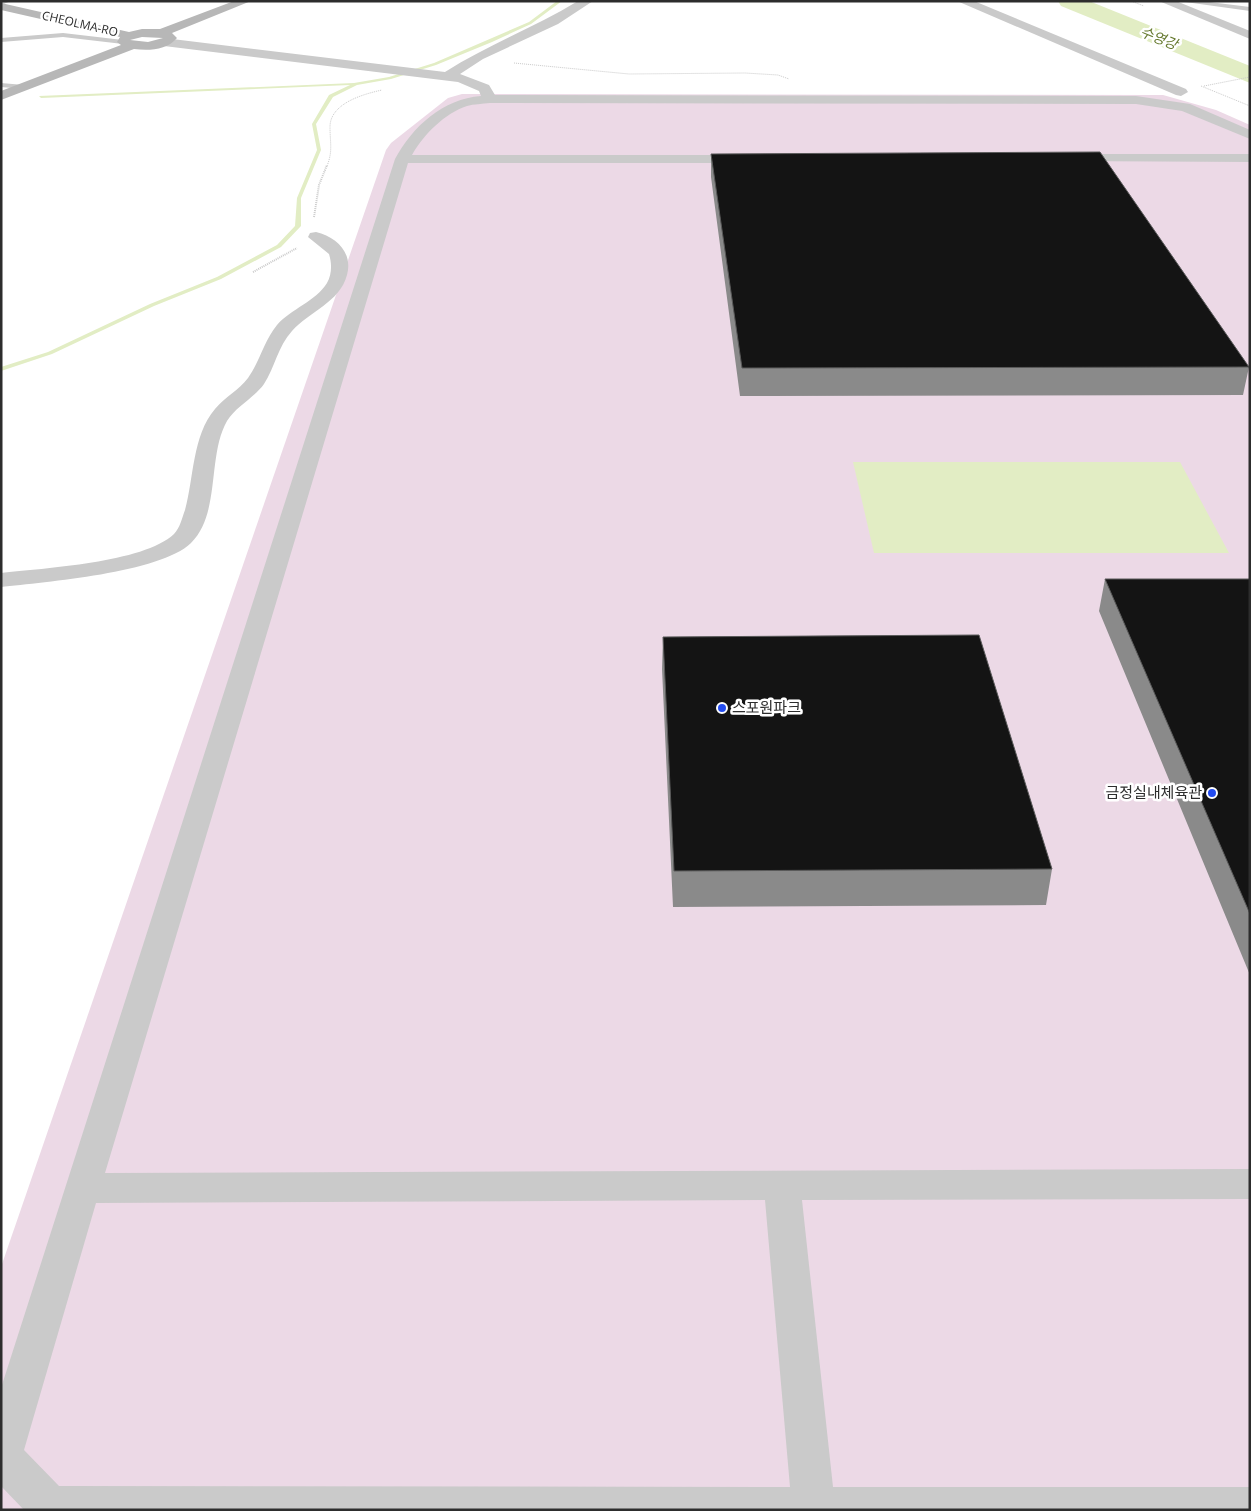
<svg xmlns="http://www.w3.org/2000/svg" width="1251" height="1511" font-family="'Open Sans','Noto Sans KR',sans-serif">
<rect width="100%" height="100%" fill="#fff"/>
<path fill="#ecd9e6" d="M462,94L1163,95L1216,110L1250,125V1510H1V1267L386,150L391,143L448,98Z"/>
<path fill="#e2edc4" d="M853,462H1180L1229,553H874Z"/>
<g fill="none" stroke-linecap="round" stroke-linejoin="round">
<path fill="#e2edc4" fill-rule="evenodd" d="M557,1H562L531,24L492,42L436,65L391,79L357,85L333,97L316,124L321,150L301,198V226L281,247L221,279L154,306L52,354L1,371V367L48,352L150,304L217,277L277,245L295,226L297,198L317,150L312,124L329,95L350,85L41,98L39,96L354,83L389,77L434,63L529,22Z"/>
<path fill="#e2edc4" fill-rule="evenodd" d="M1058,1H1089L1250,66V83L1061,6Z"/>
<path stroke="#cacaca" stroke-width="1" stroke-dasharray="1 1" stroke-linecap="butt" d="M1131,1L1144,6
M514,63L629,74L745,73L778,75L789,79
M1201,86L1250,106
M1204,86L1250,77
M327,166C333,151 330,143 330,127C330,103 364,94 382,90"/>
<path stroke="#cacaca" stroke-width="2" stroke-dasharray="1 1" stroke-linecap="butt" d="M314,217L319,185L327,165
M253,272L297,248"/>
<path fill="#cacaca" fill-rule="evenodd" d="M1,1H11L1,5Z
M1178,1H1201L1250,7V11Z
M63,33L123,40L127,42L123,44L63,37L1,42V38Z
M1,83L24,85L28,87L24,89L1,87Z"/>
<path fill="#cacaca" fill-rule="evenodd" d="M578,1H593L558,24L483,59L460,74L489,85L495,95L1136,96L1190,104L1250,130V139L1182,111L1136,104L490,103C482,104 474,104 467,106C445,113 423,135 412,155H748L753,156L755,159L753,162L748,163H408L105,1173L1250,1169V1199L802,1200L833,1487H1250V1510H24L1,1486V1388L395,159C413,126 443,99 481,96L479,91L458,82L164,46L158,42L164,38L445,72C488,45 535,27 578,1ZM765,1200L790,1487L59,1486L24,1450L96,1203Z
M957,1H974L1186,89L1188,92L1181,96L1176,95Z
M1066,154H1250V162L1061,161L1059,158L1061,155Z
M316,232C337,237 353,253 347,275C340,302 309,312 292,331C278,346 275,367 264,384C254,398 236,406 227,421C207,456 221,513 191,543C160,573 45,582 1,587V573C44,568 143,563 174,534C180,528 182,518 185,510C194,478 192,436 215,409C225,397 239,390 248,378C260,361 264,341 277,325C291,309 316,301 327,283C332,274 332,264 329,254L308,237L310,233Z"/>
<path fill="#cacaca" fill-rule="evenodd" d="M1159,1H1176L1250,31V39Z"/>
<path fill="#b7b7b7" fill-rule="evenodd" d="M234,1H251L172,33L177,38C167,50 149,51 134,49L1,100V91L121,45L117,42L120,37L1,10V3L129,32L142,29H160ZM142,37L163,38L148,42L130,40Z"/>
</g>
<path fill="#8a8a8a" d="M711,154L1249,367L1243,395L740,396L711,177Z
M1105,579H1250V975L1099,611Z
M663,637L1052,869L1046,905L673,907L662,669Z"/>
<path fill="#141414" stroke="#5a5a5a" d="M1100,152L1249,367L742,368L711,154Z
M1105,579H1250V914Z
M979,635L1052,869L674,871L663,637Z"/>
<g fill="#234cf0" stroke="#fff" stroke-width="2">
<circle cx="722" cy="708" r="5"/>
<circle cx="1212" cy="793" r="5"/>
</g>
<g text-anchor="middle" stroke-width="5" stroke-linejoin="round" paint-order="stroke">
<g font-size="12" fill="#2d2d2d" stroke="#fff">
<text transform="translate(80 24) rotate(13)" y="4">CHEOLMA-RO</text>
</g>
<g font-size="14" font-style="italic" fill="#667a2f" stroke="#fff">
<text transform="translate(1159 38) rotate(22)" y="5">수영강</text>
</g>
<g font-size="15" fill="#2d2d2d" stroke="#fff" text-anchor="start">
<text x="732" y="713">스포원파크</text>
<text x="1202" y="798" text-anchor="end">금정실내체육관</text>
</g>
</g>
<rect width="1251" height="1511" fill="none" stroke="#2d2d2d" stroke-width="5"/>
</svg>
